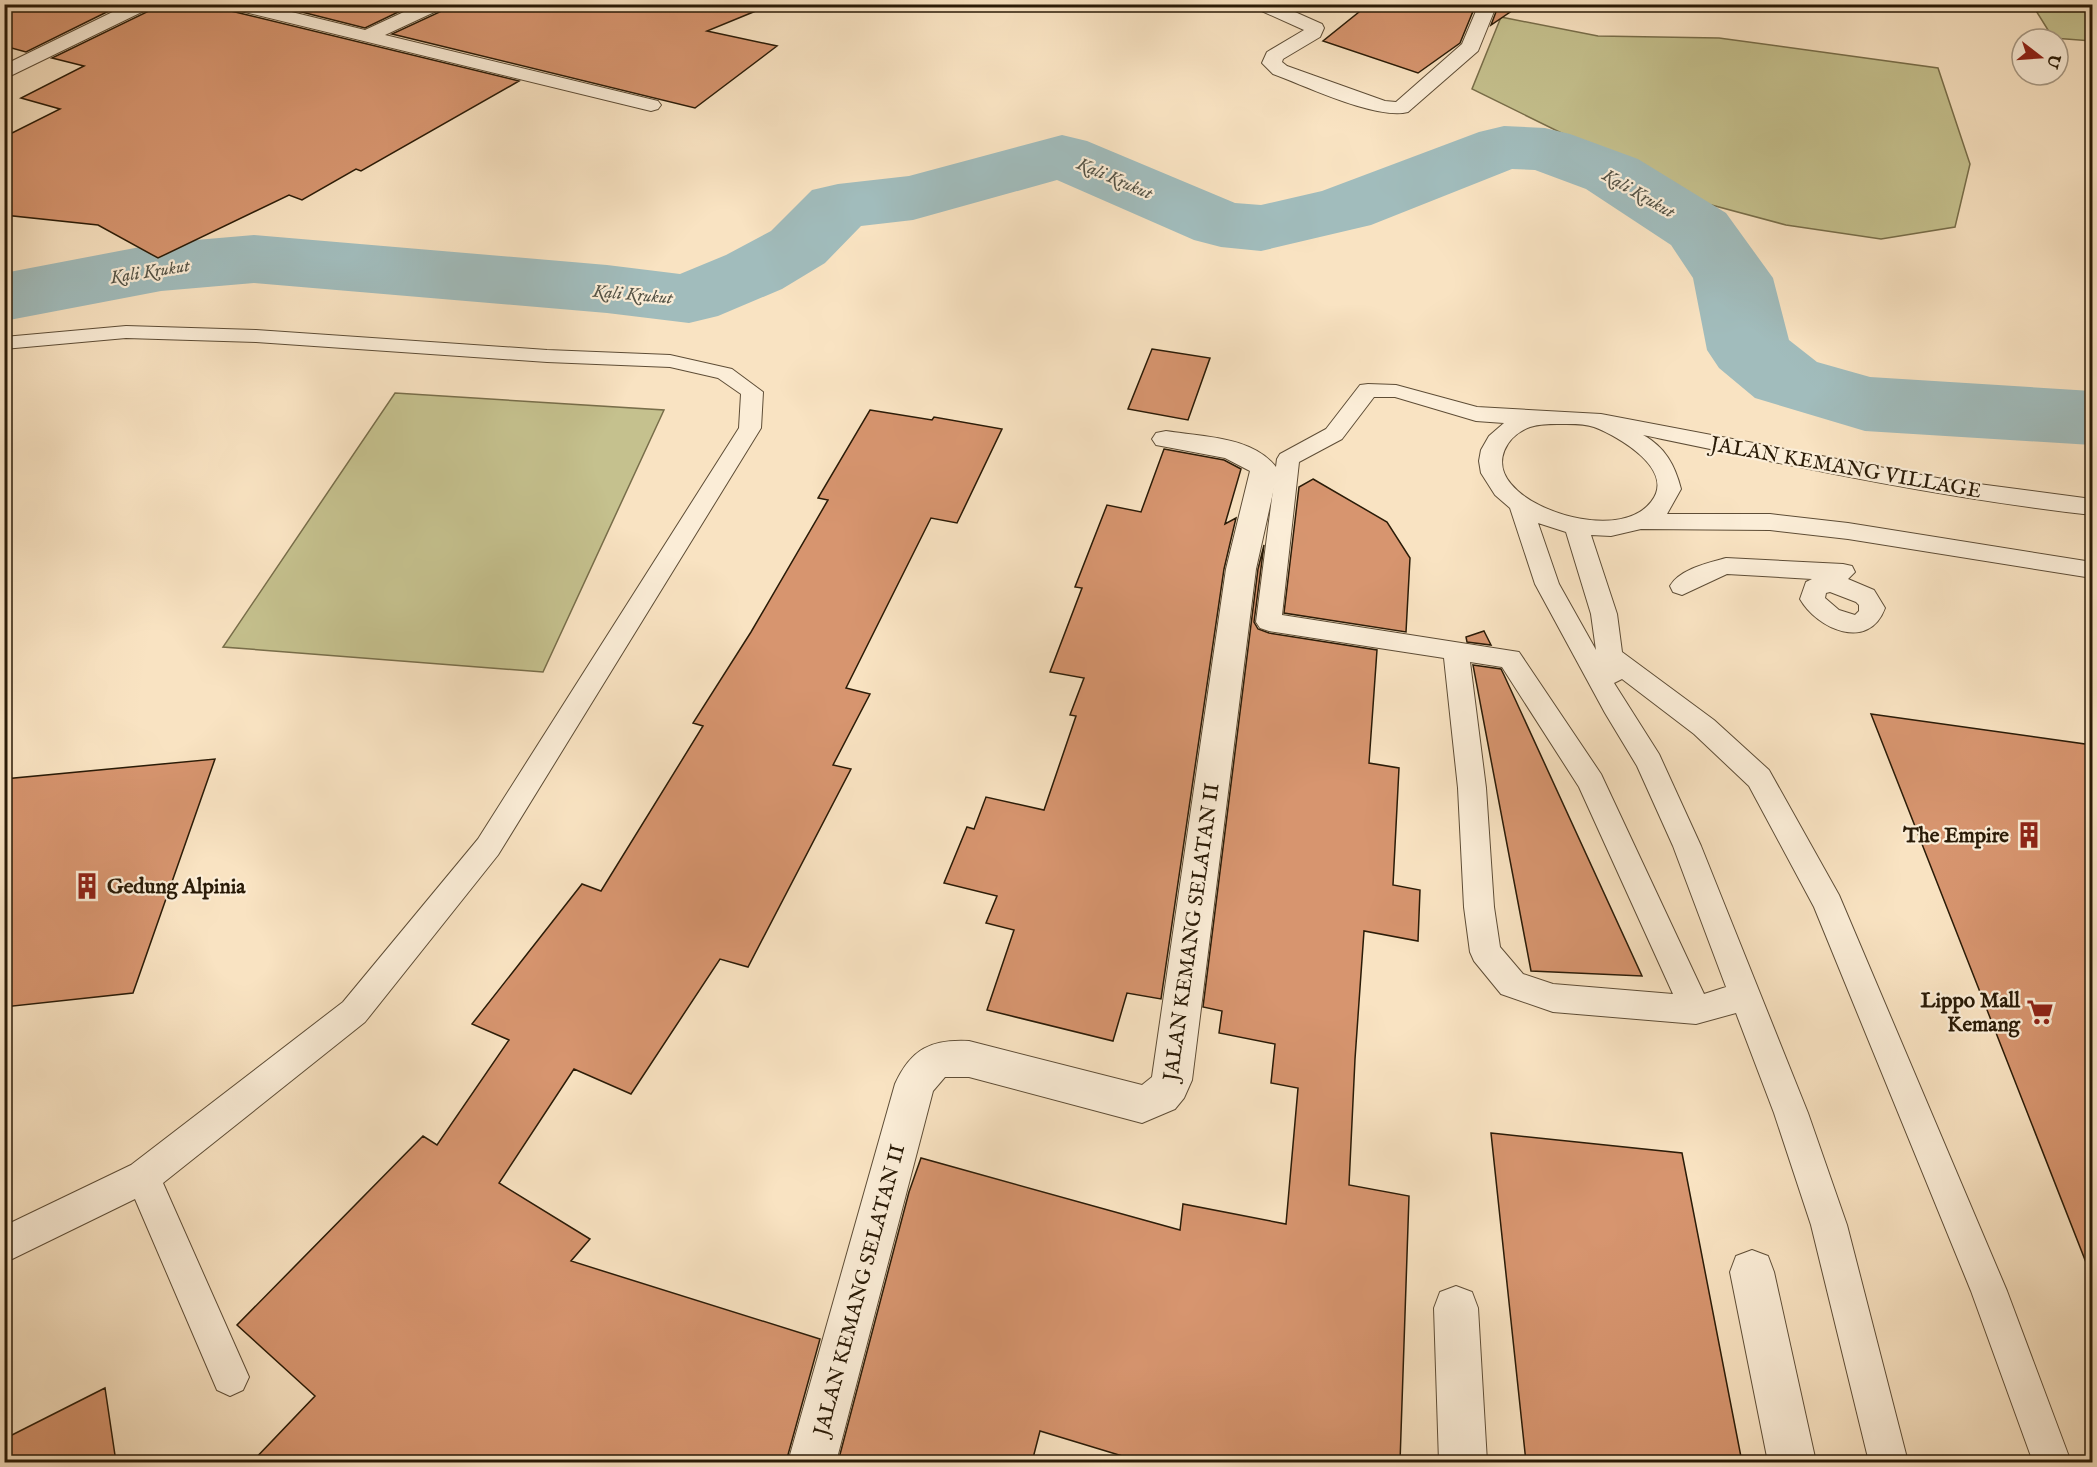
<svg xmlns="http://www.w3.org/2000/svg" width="2097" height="1467" font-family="'IM FELL English',serif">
<rect width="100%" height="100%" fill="#f9e3c2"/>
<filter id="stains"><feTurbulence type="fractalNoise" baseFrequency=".00333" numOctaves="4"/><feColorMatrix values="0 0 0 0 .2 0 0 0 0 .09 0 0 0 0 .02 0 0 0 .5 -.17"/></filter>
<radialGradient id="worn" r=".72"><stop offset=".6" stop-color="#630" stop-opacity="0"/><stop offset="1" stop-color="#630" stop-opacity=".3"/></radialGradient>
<path fill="#c5c18e" stroke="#786e4a" stroke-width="1.5" d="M2033,6L2092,10V41L2053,38Z
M1501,17L1598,36L1719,38L1938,68L1970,164L1955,227L1881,239L1786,225L1704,203L1472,89Z
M395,393L664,410L543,672L223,647Z"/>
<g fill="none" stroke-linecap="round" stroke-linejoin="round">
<path fill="#a1bcbc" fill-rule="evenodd" d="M1504,126L1545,128L1570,134L1638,159L1726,213L1773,278L1789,340L1817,362L1870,377L2092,391V445L1865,431L1755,398L1719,368L1707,350L1693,278L1671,245L1586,189L1535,170L1512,169L1371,225L1261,251L1221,247L1194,240L1057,180L913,220L861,226L825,263L782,289L718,316L689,323L607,313L254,283L161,291L4,321V273L161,243L254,235L607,265L680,274L726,255L771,231L812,190L838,184L909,176L1062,135L1087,141L1235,203L1261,205L1322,191L1479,132Z"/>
</g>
<path fill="#d7956f" stroke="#2a1b07" stroke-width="1.5" d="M4,4H123L26,52L4,46Z
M155,4H223L227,10L519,81L361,171L356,169L302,200L289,195L158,258L98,225L4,215V137L60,109L21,98L84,66L52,58L151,10Z
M270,4H415L365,28Z
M448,4H767L768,6L707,31L777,46L695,108L392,34L444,10Z
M1369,4H1476L1460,43L1418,73L1323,41Z
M1499,4H1522L1491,25Z
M1152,349L1210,358L1188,420L1128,409Z
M870,410L932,420L934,417L1002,429L957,523L931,518L846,688L870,694L833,765L851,769L748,967L720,959L631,1094L574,1069L499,1183L590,1239L571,1261L820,1339L786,1462H252L315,1396L237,1325L423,1136L437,1145L509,1040L472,1024L582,884L601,891L703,726L693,723L751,632L828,500L818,498Z
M1164,449L1224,460L1241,469L1225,524L1236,518L1224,569L1161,999L1127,993L1113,1041L987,1010L1014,930L986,923L997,896L944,883L967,827L974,829L986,797L1044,810L1076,716L1070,715L1084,678L1050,672L1082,588L1075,587L1107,505L1141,512Z
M1313,479L1387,522L1410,558L1406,632L1284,613L1299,487Z
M1264,545L1254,622L1258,629L1269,633L1377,650L1369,763L1399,768L1393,885L1420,890L1418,941L1364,931L1355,1059L1349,1185L1409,1196L1400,1462H1142L1040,1431L1032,1462H838L909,1192L921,1158L1180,1230L1183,1204L1286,1224L1298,1088L1271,1083L1275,1044L1219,1033L1222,1011L1203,1007L1258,569Z
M1484,631L1491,645L1467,642L1466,637Z
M1473,665L1501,669L1504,675L1642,976L1531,971Z
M1871,714L2092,745V1269L2089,1270Z
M215,759L133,993L4,1007V779Z
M1491,1133L1682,1153L1742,1462H1526Z
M105,1388L116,1462H4V1439Z"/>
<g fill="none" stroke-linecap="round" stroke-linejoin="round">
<defs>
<path id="lane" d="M126,326L256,330L547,350L670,355L732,369L763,392L761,428L498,855L365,1022L163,1183L249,1377L243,1390L230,1396L217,1390L135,1199L4,1263V1226L131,1165L343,1002L478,839L739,428L741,394L718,378L670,367L547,362L256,342L126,338L4,349V337Z
M1368,384L1396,385L1477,407L1601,414L1948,480L2092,499V515C1941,498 1792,466 1643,435C1665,447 1675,465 1681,489L1667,514H1770L1848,523L2092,562V578L1848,539L1770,530L1641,529L1611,536L1591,535L1617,614L1622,652L1714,720L1769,770L1839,895L2007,1291L2071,1462H2033L1971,1291L1814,907L1749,786L1694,734L1622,679L1614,683L1659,754L1701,846L1808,1113L1847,1225L1908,1462H1869L1811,1225L1774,1113L1736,1013L1696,1024L1553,1012L1501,994L1474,961L1470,952L1464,907L1458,788L1444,658L1269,631L1260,628L1256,622L1277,459L1280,454L1326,429L1360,385ZM1374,397H1395L1476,421L1504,423L1489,436L1481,450L1479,461L1481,473L1495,495L1510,508L1535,584L1605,713L1637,766L1673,846L1726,987L1704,994L1601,774L1519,652L1282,615L1299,462L1342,439ZM1557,424C1569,424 1583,423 1594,427C1618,436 1677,470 1651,502C1622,539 1536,515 1511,484C1492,462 1506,436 1530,427C1539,424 1548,424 1557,424ZM1538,523L1566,532L1591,614L1596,650L1559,584ZM1470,662L1502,667L1579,787L1673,994L1553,984L1523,974L1500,947L1494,907L1486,788Z
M1726,558L1843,564L1852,566L1855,572L1848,579L1874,590L1885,608C1869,652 1817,629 1800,599L1806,582L1812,579L1727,574L1682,595L1673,592L1670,586C1680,569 1708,563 1726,558ZM1830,592L1856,602L1859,605V611L1855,615L1839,610L1825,598L1826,593Z"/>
<path id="street" d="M129,4H153L150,8L4,79V65Z
M225,4H259L365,30L421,4H446L443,8L385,35L658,101L661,105L658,109L651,111L228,8Z
M1252,4H1277L1322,24L1324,28L1320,37L1283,59L1282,62L1287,66L1385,101L1396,102L1462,44L1479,4H1497L1478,51L1408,112C1376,120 1306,86 1273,74L1262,63L1267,52L1304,30L1255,8Z
M2071,4H2092V10L2074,8Z
M1166,431C1202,437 1256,436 1278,470L1256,569L1192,1080L1184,1098L1175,1109L1142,1123L969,1077H945L933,1091L836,1462H788L895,1084C911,1049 931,1039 969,1041L1142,1085L1152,1077L1226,569L1250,471L1225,458L1156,445L1152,439L1156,433Z
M1752,1250L1768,1256L1774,1272L1816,1462H1768L1730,1272L1736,1256Z
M1456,1286L1472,1292L1478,1308L1487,1462H1439L1434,1308L1440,1292Z"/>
</defs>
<use href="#lane" stroke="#5e4d36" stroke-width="2"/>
<use href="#street" stroke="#5e4d36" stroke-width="2"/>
<use href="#lane" fill="#fbedd7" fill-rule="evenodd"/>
<use href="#street" fill="#fbedd7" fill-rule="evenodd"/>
</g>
<defs>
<symbol id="building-bare" viewBox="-9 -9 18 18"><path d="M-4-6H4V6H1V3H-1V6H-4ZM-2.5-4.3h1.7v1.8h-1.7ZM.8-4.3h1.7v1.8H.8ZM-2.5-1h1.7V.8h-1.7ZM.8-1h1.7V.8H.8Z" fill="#8f2418" stroke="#fbedd7" stroke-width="2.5" paint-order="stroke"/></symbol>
<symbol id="supermarket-bare" viewBox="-9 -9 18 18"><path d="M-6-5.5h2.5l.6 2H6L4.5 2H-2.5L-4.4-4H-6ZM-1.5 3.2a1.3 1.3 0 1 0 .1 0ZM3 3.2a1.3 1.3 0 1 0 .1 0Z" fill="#8f2418" stroke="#fbedd7" stroke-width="2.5" paint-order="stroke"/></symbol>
</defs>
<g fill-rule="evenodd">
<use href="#building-bare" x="2010" y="816" width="38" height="38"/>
<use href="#building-bare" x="68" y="867" width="38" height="38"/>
<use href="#supermarket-bare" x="2021" y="993" width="38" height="38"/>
</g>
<g text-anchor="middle" stroke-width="4.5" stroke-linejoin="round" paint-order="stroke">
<g font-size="18" font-style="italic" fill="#545346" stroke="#fbedd7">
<text transform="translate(1115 178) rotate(23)" y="6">Kali Krukut</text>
<text transform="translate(1639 193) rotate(30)" y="6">Kali Krukut</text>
<text transform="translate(150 271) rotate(-9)" y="6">Kali Krukut</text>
<text transform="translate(633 294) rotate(5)" y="6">Kali Krukut</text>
</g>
<g font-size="21" fill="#2a1b07" stroke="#fbedd7">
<text transform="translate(1846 467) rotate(10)" y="7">JALAN KEMANG VILLAGE</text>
<text transform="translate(1191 932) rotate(-82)" y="7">JALAN KEMANG SELATAN II</text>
<text transform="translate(859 1290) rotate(-75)" y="7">JALAN KEMANG SELATAN II</text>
</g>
<g font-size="21" font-weight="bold" fill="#2a1b07" stroke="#fbedd7" text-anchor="end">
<text x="2009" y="842">The Empire</text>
<text x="107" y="893" text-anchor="start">Gedung Alpinia</text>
<text x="2020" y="1007">Lippo Mall<tspan x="2020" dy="24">Kemang</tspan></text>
</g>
</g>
<rect width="2097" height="1467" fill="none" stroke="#f9e3c2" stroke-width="24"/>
<rect x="6" y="6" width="2085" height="1455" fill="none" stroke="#2a1b07" stroke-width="3"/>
<rect x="12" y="12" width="2073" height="1443" fill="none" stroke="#2a1b07" stroke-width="1.5"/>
<g transform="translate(2040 57) rotate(107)"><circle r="28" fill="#fbedd7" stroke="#a79984" stroke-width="1.5"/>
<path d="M0-4.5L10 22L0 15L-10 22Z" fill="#8f2418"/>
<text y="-9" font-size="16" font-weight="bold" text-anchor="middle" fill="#2a1b07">U</text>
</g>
<rect width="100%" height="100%" filter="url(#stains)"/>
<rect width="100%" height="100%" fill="url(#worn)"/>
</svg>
